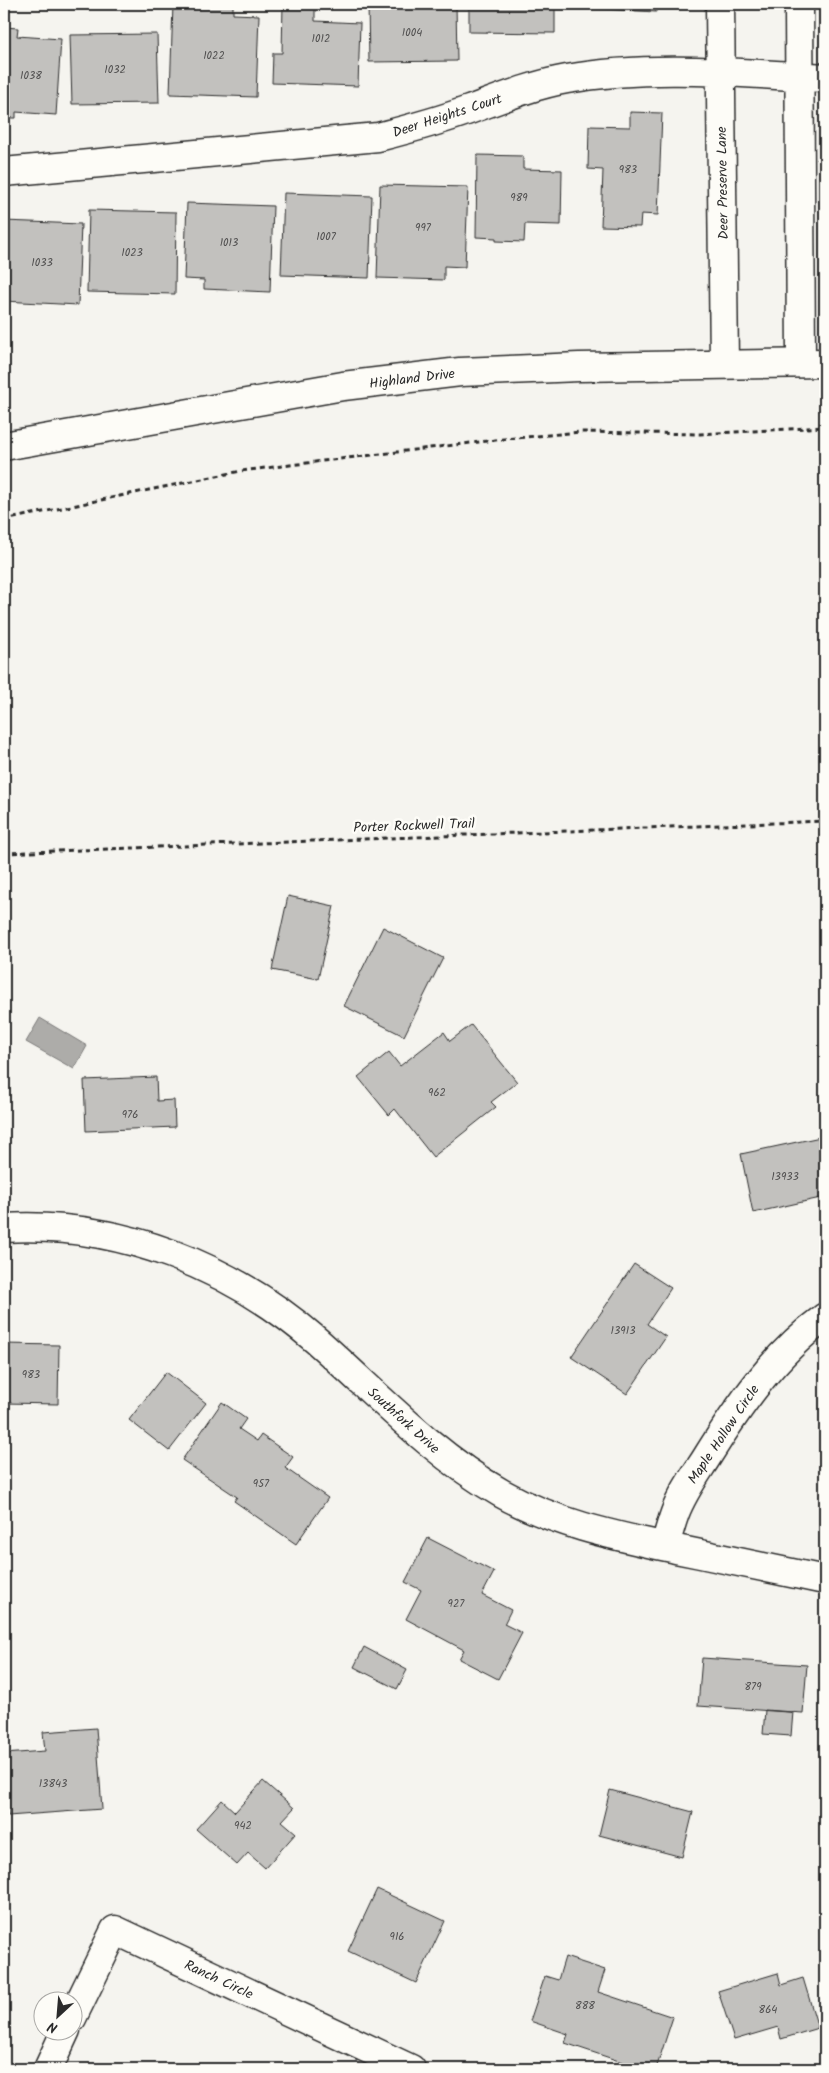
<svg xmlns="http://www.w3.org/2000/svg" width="829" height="2073" font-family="Kalam,sans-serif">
<rect width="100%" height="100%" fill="#f5f4ef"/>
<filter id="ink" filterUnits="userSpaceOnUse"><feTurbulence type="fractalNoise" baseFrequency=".02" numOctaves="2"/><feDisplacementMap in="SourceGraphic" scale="10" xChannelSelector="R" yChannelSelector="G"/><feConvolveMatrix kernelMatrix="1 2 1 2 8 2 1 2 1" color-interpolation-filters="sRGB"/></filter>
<g filter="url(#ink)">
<path fill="#adaca9" stroke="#797877" d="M40,1018L87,1046L74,1069L26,1042Z"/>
<path fill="#c2c1be" stroke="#2b2b2b" d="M173,4H233V14L259,15L256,97L170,94Z
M283,4H315V21L360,23L358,86L272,83L273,53H282Z
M368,4H456L457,61L369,62Z
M469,4H555V33L469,32Z
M567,4H656V12L567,7Z
M4,27L18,28L17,36L61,39L56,115L16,112V118H4Z
M157,34L159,103L72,104L70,35Z
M630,112L662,113L658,215L641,214L640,227L601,226L603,170L588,169L589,126L630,127Z
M477,155L523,156V169L562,170L561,225L525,224L524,242L496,241V238L476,237Z
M380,185L468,187L465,267L444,266V280L377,278Z
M284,193L372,196L369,278L281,275Z
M187,203L273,206L270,292L204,289V280L184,279Z
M89,210L176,212L175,294L87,292Z
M4,221L81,224L78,305L4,301Z
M288,896L334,906L318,979L272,970Z
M383,927L443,958L404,1036L344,1006Z
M471,1025L517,1082L491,1102L496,1107L433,1157L395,1109L389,1115L358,1077L389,1052L400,1066L444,1032L450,1041Z
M156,1077L157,1101L174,1100L175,1127L86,1131L84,1080Z
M825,1136V1197L753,1213L741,1154Z
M634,1264L671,1288L647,1324L666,1337L627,1394L571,1357Z
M4,1344L59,1345L58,1404L4,1403Z
M166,1372L206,1403L169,1451L129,1420Z
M222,1402L246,1419L239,1429L257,1441L261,1435L293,1457L285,1468L328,1498L296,1544L234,1501L237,1497L182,1460Z
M428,1538L494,1572L482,1595L511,1610L504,1624L522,1633L498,1679L459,1659L464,1650L406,1619L421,1590L405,1582Z
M364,1647L407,1670L397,1689L354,1667Z
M702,1658L807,1665L803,1713L698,1706Z
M765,1710L793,1712L791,1736L763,1734Z
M96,1728L102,1809L8,1816L4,1754L45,1751L43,1732Z
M263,1781L294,1808L282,1821L296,1833L265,1868L248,1853L237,1865L196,1829L222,1800L235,1812Z
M610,1790L693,1812L682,1857L599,1835Z
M377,1889L445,1921L416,1983L348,1951Z
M565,1957L605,1970L598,1992L673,2017L656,2069H643L565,2043L568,2034L530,2021L545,1976L558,1980Z
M778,1973L781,1985L803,1978L818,2028L781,2039L778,2027L734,2040L718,1991Z"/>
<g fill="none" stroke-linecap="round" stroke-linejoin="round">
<defs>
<path id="minor" d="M720,4L724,363
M799,4L801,362
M4,172L378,137C409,129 439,121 469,110C502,98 533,85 567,79C652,64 739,73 825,78
M4,1228C118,1221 231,1266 317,1341C377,1394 431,1453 501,1493C556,1524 616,1536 676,1549C726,1559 776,1570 825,1580
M665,1546C668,1535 671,1524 675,1513C682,1494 694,1477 705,1460C738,1407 774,1354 825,1317
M72,2018L115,1930L411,2069
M48,2069L66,2030"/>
<path id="major" d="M4,446L343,386L460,372L579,367L825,363"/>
</defs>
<use href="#minor" stroke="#2b2b2b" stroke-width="31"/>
<use href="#major" stroke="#2b2b2b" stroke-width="31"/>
<path stroke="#2b2b2b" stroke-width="3" stroke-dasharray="5 4" stroke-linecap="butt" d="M4,520L241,471L504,439L581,432L700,434L825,427
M4,853L825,821"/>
<use href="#minor" stroke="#fdfcf7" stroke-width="28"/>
<use href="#major" stroke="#fdfcf7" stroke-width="28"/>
</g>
</g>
<g text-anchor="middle" stroke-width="5" stroke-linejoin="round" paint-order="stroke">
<g font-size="11" fill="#515050">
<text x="412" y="36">1004</text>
<text x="321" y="42">1012</text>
<text x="214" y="59">1022</text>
<text x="115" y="73">1032</text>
<text x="31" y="79">1038</text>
<text x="628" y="173">983</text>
<text x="519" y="201">989</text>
<text x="423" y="231">997</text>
<text x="326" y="240">1007</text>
<text x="229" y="246">1013</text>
<text x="132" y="256">1023</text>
<text x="42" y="266">1033</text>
<text x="437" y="1096">962</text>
<text x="130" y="1118">976</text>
<text x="785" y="1180">13933</text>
<text x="623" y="1334">13913</text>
<text x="31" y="1378">983</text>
<text x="261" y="1487">957</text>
<text x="456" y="1607">927</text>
<text x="753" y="1690">879</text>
<text x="53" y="1787">13843</text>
<text x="243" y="1829">942</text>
<text x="397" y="1940">916</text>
<text x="585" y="2009">888</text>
<text x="768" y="2013">864</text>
</g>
<g font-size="14" fill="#2b2b2b" stroke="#fdfcf7">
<text transform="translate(447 115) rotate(-18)" y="5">Deer Heights Court</text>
<text transform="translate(722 183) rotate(-91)" y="5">Deer Preserve Lane</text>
<text transform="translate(412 378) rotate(-7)" y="5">Highland Drive</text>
<text transform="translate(414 825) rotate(-2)" y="5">Porter Rockwell Trail</text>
<text transform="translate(404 1420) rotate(42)" y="5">Southfork Drive</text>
<text transform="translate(723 1434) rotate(-56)" y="5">Maple Hollow Circle</text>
<text transform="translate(219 1979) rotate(25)" y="5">Ranch Circle</text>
</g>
</g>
<rect width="829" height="2073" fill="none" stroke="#fdfcf7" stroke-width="20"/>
<rect x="10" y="10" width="809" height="2053" fill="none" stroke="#2b2b2b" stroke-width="2" filter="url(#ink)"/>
<g transform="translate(58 2016) rotate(206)"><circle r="24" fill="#fdfcf7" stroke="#a9a8a5"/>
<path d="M0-4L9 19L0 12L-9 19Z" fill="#2b2b2b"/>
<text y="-8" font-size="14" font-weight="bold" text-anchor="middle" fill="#2b2b2b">N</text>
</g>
</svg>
